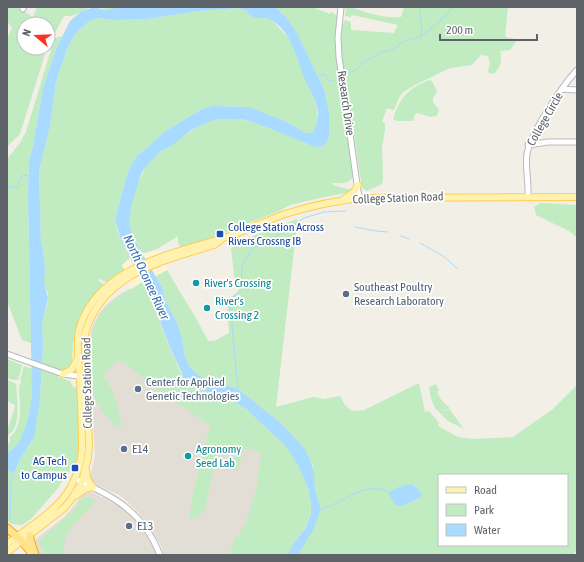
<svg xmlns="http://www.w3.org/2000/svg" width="584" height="562" font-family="'Asap Condensed',sans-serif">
<rect width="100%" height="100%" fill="#f2efe7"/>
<path fill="#e2ded6" d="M143,283L181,374L309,494L311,503L288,555H163L162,548L153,532L147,522L134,508L121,496L93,483L90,479L95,455L89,346L91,330L99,313L108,303L120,294Z
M87,491L94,493L128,511L148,535L157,555H38L34,546L36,539L63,518L75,505L83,493Z"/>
<path fill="#c1ebc1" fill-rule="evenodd" d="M7,7H16L33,17L37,7H117C110,12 103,8 95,7C89,6 82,12 77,14C73,16 68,16 64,16L48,46V24H24V48H47L20,134L7,147V39L12,28L7,21Z
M275,7H312L330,14L332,12L337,16L336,41L353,177C347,185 341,183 332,183L333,185L347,189H354L352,192L324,197L290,205L279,211L214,237L181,248L178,243V236L157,249L142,254C137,245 130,235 129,224C127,203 142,166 158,152C163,149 169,147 174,143C190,131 207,118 228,118C250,119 270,128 289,136C302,141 309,148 323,146L328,140L329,136V112L324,89L297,33L283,14Z
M346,7H350C366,12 383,19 401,17L404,7H508L505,36L508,38L518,39L510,50L500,51C502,61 501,66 494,74L489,73L488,70L490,64L488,56L481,55L472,65L450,68L415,85L402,93L398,100L394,110L387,108L382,122L385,123V131L382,146L383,178L382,184L367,191L365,190L362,187L342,59C341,48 339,30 345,20L351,22V30L394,33L398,25L352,15L351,17L345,16Z
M238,8L272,20L288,38L295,51L316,104L318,119L316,128L312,133H306L285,121L249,107L213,106L202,109L164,132L146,149L140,152L128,171L116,216C115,231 123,245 130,258L122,265L125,270L108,283L100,279L98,280L103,284L104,287L90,301L80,320L73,344L72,366L64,370L58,369V377L70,381L72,386L77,388L79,455L74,467L67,474L58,488L31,519L22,525L12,524L7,521V470L14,473L19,461L31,442L34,432L40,399L43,346L42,324L48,301V293L43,282L45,269L43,249L41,244L39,171L50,126L56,82L67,49L74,36L82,27L91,20L98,18L114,20L147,19L199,11Z
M62,36L56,49L43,88L33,146L29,161L28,195L31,343L22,340L7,301V159L20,143L26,132L49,56L55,38Z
M429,80L432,81L437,91L433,98V102L439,110L437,116L430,117L418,113L415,114L413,121H397L393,119C400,97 408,89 429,80Z
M540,203L577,205V238L569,231L536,215L534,207Z
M297,219V224L276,407L313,397L324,399L340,396L345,405L352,411L364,410L419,383L425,412L429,411L439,423L438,426L458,437L473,439L513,437L553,409L577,385V551L572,555H298L321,509L315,490L313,466L307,453L289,432L281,423L238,389L214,383L197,374L190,367L185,357L181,335L178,325L165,299L162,287L156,276L167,270L197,320L208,341H214L229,333L227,300L239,291L234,275L231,248L246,239ZM439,475H567V545H439ZM412,484L415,486L421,495L417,499L400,506L393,490Z
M142,282C156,305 162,331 173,355C176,361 178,369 182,375C196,393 219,393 238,404C246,408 252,415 259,421C268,429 278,436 286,445C299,462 315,495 310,516C306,531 293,540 288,555H230L234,539L239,535L246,522L256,490L261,456L255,449H243L239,467L235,471L233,465L234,449L218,445L205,510L196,519L189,517L193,493L210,425L155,389L126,363L118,361L106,372L104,377C116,394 118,406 122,426L116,428C110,420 101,410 96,401C88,383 87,332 99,316C109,300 126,292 142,282Z
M7,359L22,365L20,374L18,380H13L7,378Z
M24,366L32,369C34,391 31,443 7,453V445L10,442V437C23,427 20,404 19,390V386L21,383L20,380Z
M7,380C9,381 14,382 16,384C17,386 16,391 17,394C17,407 21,428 7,436C7,426 13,416 15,405L7,401Z
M436,384L439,390L437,392L442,401L451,409L437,411C432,403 430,396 429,387Z
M450,410L464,429L448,421L438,411Z
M86,497L95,499C84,522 62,524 64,555H46L40,544L41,539L73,511L80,501Z"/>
<path fill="#fef4d5" d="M156,250L163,265L165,264L167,270L156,276L142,254Z
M130,258L142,282L131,289L128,283L130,281L122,265Z"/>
<path fill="#a9daff" d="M95,7C101,10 111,11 117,7H275L286,17L297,33L324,89L329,112V136L328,140L323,146L320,147L312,146L269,128L246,120L236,119H217L204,124L191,130L174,144L159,152L144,169L141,174L131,206L129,224L133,238L162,287L165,299L178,325L181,335L185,357L190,367L197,374L210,381L238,389L281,423L304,448L309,457L314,471L315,490L321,509L314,528L298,555H288L291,547L306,527L311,514V503L308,488L298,465L285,445L246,409L233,401L215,394L204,391L184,378L170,347L153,303L121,240L116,222V216L128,171L138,154L146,149L164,132L202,109L213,106L249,107L285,121L306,133H312C317,128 318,120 318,113C317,102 311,92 306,82C298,63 292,33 273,21C266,15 258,21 248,14L247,11L238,8L199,11L147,19L114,20L98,18L91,20L82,27L74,36L67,49L56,82L50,126L39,171L41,244L43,249L45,269L44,282L48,298L42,324L43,346L40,399L34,437L19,461L14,473L7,470V453C25,445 30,412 32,395L28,195L29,161L33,146L43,88L56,49L70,21L82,11Z
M412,484C417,487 419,490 422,495L421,497L402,506L396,505L389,495V492L399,487Z"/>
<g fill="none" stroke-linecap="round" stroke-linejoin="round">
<path stroke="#a9daff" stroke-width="1" d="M419,7L422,30L421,36
M347,74L358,69L362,63L382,52L394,49L402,42L421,37L440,21L453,7
M317,76L325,74L328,80L333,81
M7,187L10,186L18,188L20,186L18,182L23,175L28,176
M355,227L376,231L388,232
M401,236L409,239
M420,243L443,256L458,269
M238,390L230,303L232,299L241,289L242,267L244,262L253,248L262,245L304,218L324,212L346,211
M322,509C345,502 364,480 390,492
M10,519L11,482L13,474"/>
<defs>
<path id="minor" d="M341,7L338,37L339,57L359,198
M23,9L24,7
M562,89L577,90
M528,145L548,142H577
M528,197C529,183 525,168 527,154C530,134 562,86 577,70
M7,354L63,374L86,377
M76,479C115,498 143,511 160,555"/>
<path id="major" d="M344,199L354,192L358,185
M63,374L72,369L78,358
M86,470L87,478L92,487
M75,496L85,489L93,487
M7,544C44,516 77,501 82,450C82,426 81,402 80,378C79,360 75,341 81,324C102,265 175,254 226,237C246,231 265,221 285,214C310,206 338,200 365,198L577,197
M7,552L63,509L70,501L82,482L88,457L89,445L85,334C101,274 162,261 214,245L221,240"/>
<path id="highway" d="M7,528L22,541L33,555
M30,535V539L35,555"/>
</defs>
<use href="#minor" stroke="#b7babf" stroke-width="7"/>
<use href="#major" stroke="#ffce52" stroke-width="8"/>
<use href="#highway" stroke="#f8aa00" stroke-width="9"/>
<use href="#minor" stroke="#fff" stroke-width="5"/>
<use href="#major" stroke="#fff2ae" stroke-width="6"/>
<use href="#highway" stroke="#ffe390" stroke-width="7"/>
</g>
<g fill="#1a4fb4" stroke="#fff" stroke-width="1.5">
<rect x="216" y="230" width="8" height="8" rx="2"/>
<rect x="71" y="464" width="8" height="8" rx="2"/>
</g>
<g fill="#0f9aa8" stroke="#fff" stroke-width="1.5">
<circle cx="196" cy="283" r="4"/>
<circle cx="207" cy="308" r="4"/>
<circle cx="188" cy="456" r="4"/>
</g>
<g fill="#5c6f8a" stroke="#fff" stroke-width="1.5">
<circle cx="346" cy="294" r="4"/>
<circle cx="138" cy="389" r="4"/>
<circle cx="124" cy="449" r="4"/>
<circle cx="129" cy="526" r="4"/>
</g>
<g text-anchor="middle" stroke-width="3.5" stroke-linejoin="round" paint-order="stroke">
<g font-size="12" fill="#5e6369" stroke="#fff">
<text transform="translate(346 103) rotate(82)" y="4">Research Drive</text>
<text transform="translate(545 119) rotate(-60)" y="4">College Circle</text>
<text transform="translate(398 198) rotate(-2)" y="4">College Station Road</text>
<text transform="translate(87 383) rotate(-91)" y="4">College Station Road</text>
</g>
<g font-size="12" fill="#164399" stroke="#fff" text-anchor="start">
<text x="228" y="231">College Station Across<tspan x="228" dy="14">Rivers Crossng IB</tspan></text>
<text x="67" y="465" text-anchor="end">AG Tech<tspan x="67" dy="14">to Campus</tspan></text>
</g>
<g font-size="12" fill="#0d838f" stroke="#fff" text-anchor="start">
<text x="204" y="287">River's Crossing</text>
<text x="215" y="305">River's<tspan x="215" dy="14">Crossing 2</tspan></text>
<text x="196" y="453">Agronomy<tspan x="196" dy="14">Seed Lab</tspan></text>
</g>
<g font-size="12" fill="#4e5e75" stroke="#fff" text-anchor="start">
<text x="354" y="291">Southeast Poultry<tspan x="354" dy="14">Research Laboratory</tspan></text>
<text x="146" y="386">Center for Applied<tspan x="146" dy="14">Genetic Technologies</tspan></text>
<text x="132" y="453">E14</text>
<text x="137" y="530">E13</text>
</g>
<g font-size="13" font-style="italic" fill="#3774b3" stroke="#fff">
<text transform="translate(147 277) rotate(65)" y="5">North Oconee River</text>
</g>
</g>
<rect width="584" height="562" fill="none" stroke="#5e6369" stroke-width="16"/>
<rect x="438" y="474" width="130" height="72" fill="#ffffff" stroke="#bfc1c3"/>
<rect x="446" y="487" width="20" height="6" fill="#fff2ae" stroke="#bfc1c3"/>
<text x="474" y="494" font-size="12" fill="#5e6369">Road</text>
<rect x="446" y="504" width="20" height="12" fill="#c1ebc1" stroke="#bfc1c3"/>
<text x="474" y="514" font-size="12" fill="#5e6369">Park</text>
<rect x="446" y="524" width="20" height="12" fill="#a9daff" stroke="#bfc1c3"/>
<text x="474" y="534" font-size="12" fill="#5e6369">Water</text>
<g transform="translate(36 36) rotate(289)"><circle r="19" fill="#ffffff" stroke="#bfc1c3"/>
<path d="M0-3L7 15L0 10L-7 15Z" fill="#fb3423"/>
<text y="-6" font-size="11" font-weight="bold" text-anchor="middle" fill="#5e6369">N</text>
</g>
<path d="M440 34v6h97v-6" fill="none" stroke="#5e6369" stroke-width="2"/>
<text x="446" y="34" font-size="12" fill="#5e6369" stroke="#ffffff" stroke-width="3" paint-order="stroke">200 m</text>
</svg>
